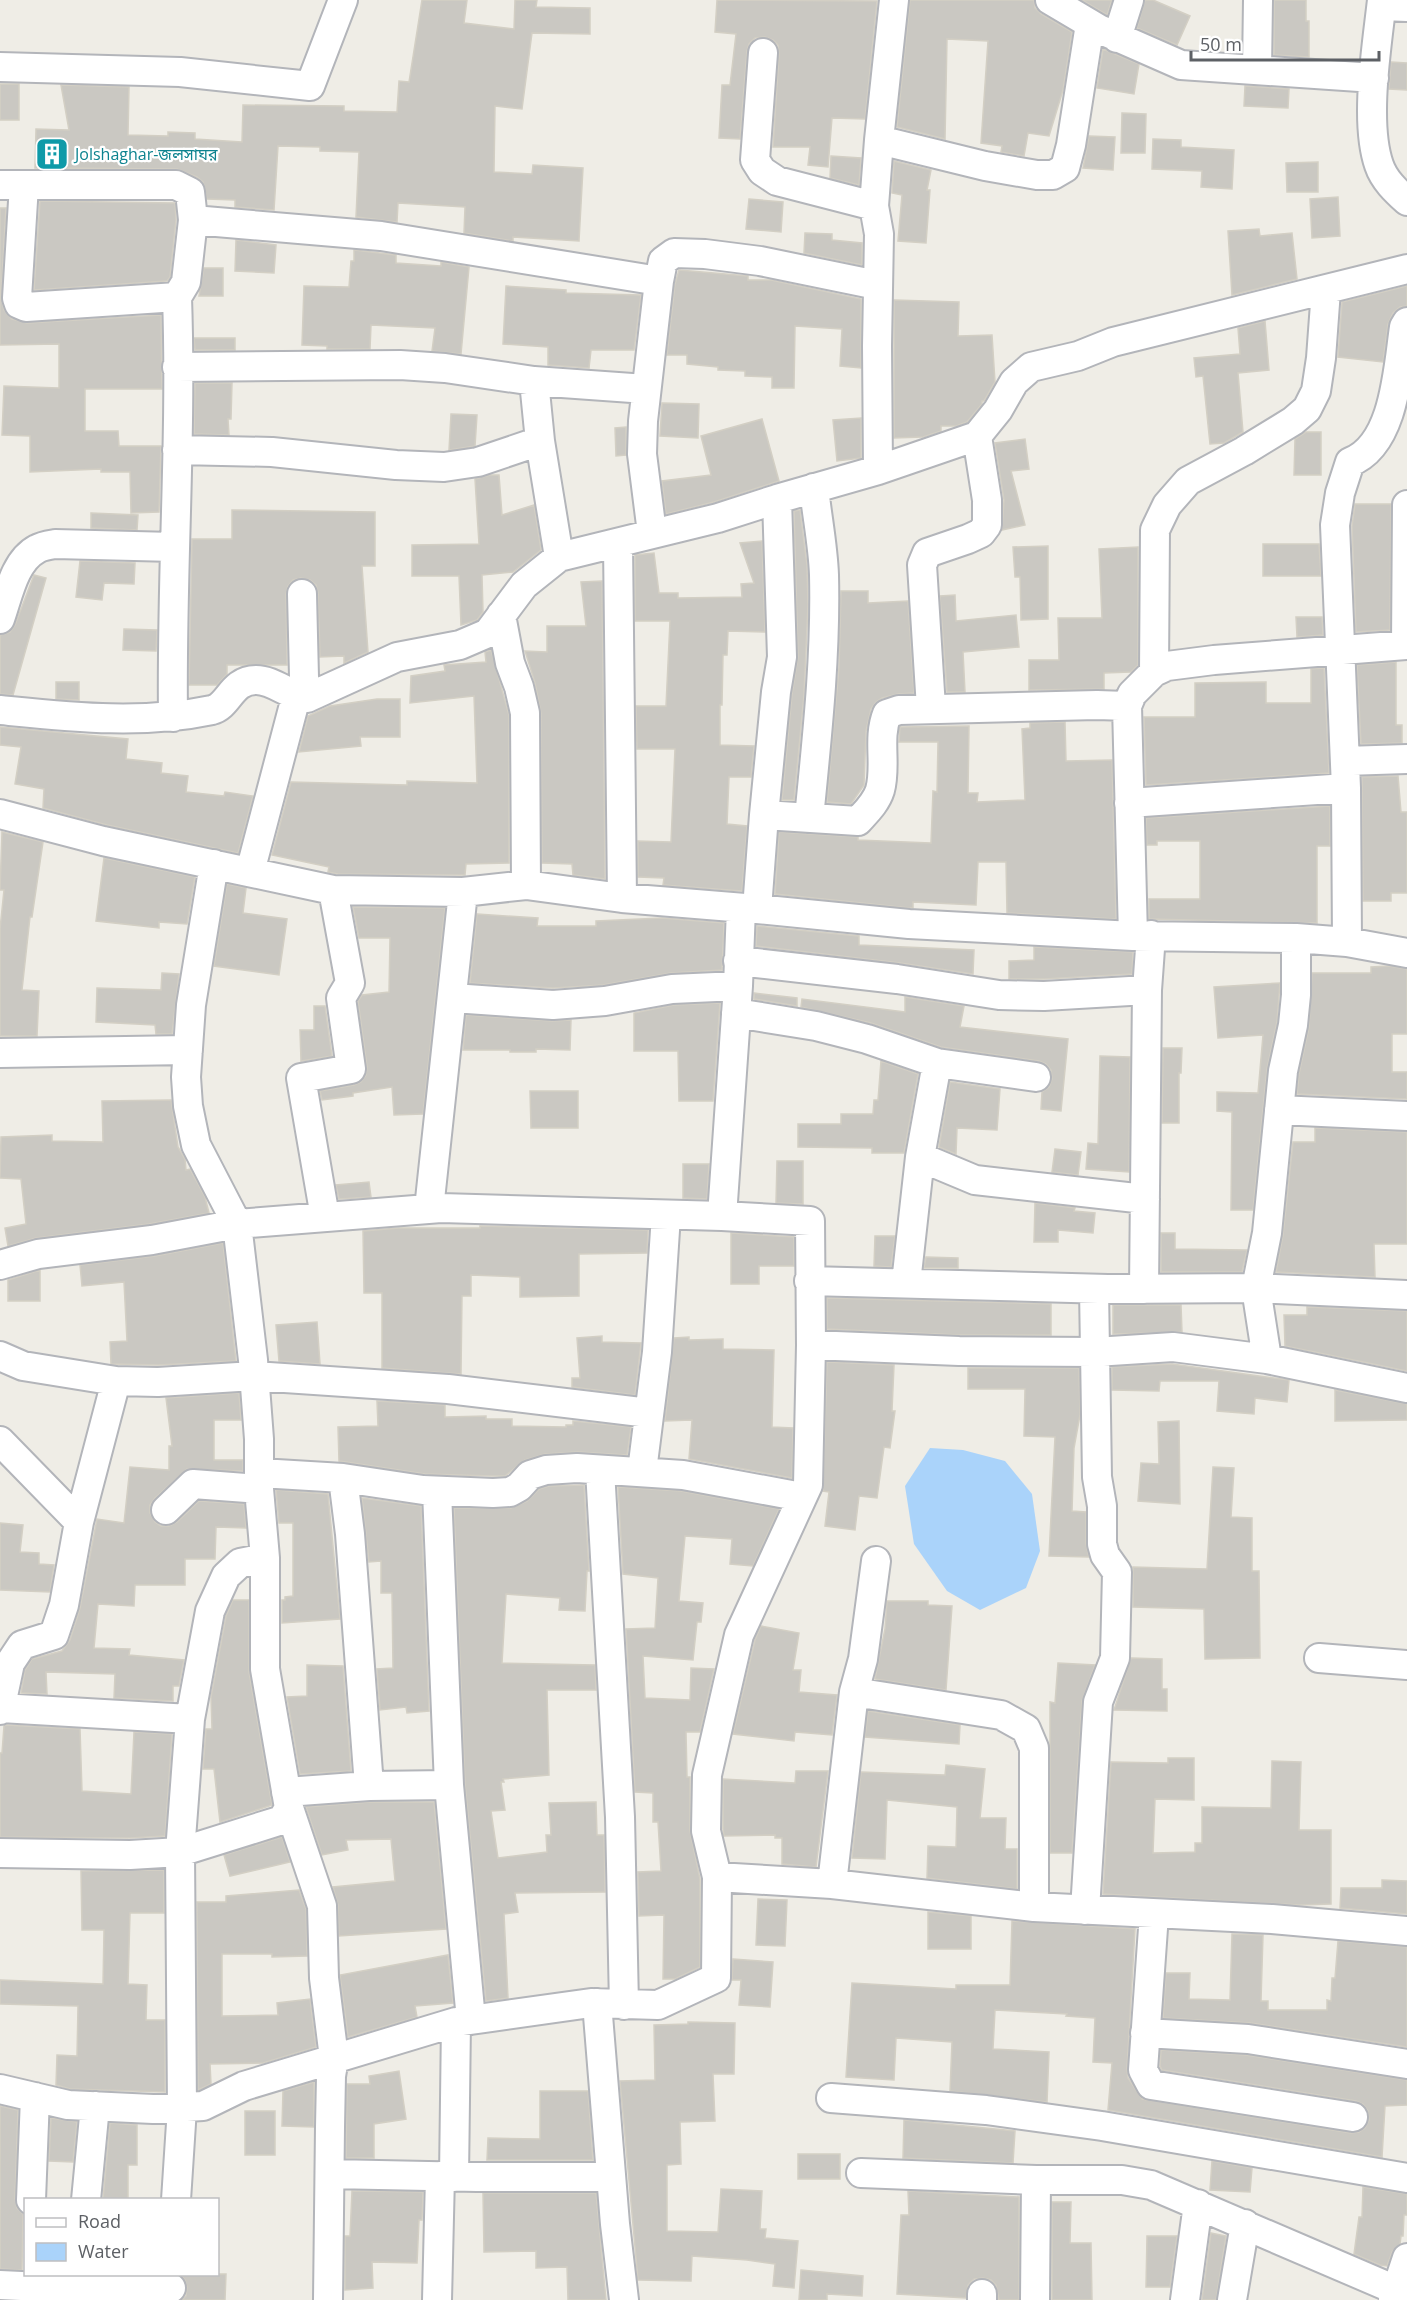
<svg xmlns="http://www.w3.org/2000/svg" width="1407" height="2300" font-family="'Open Sans','Noto Sans Bengali',sans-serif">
<rect width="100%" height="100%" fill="#efede6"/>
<path fill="#aad3fa" d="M930,1448L963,1450L1005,1461L1032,1494L1040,1551L1026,1588L980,1610L947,1591L914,1544L905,1486Z"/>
<path fill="#cac8c2" stroke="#d3cfc4" stroke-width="1.5" d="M422,0H467L464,23L514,29L515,0H537L536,7L590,8V34L532,33L522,109L495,106L494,172L532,174L533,165L583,168L579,241L513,237V241L464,233L465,207L398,203L397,222L356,217L359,152L320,151V147L278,146L274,210L235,207V200L207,199L203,182L197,177L177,169L35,168L36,129L69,130L61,85L129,87L128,135L168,136V132L195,133V139L242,142L243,105L344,106V111L397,112L399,81L409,82Z
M717,0L877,1L865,119L832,118L828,167L808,165L810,147H773L779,54L778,45L773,40L765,37L755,38L749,44L747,51L740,139L719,138L722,85H730L736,34L715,32Z
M910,0H1034L1035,8L1041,14L1072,32L1063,90L1049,136L1028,133L1024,156L1001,152L1002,146L981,143L988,41L947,39L945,139L897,127Z
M1082,0H1112L1107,15Z
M1145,0H1153L1190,16L1177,45L1137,28Z
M1274,0H1306V21H1309V57L1274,55Z
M1103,49L1139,64L1134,94L1097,88Z
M1391,62L1407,63V90L1389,89Z
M0,84H19V120H0Z
M1245,86L1289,89L1288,108L1244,106Z
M1122,113L1146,114L1145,153H1121Z
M1089,136L1115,137L1113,170L1083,168Z
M1153,139L1181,140V147L1234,150L1232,189L1201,187L1202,171L1152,169Z
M831,156L861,158L859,185L830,178Z
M894,161L931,170L927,190H930L926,243L898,241L902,195L892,193Z
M1318,162V192H1287L1286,163Z
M1338,197L1340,236L1312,238L1310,199Z
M749,199L783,202L781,232L746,229Z
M40,201L175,203L176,220L170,277L167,281L34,290Z
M0,208H6L1,297L4,310L12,319L27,323L161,315L162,389H85V431H118L119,446H161L159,512L131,513L130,472H101V469L30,472V436L2,435L4,386L59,388V344L0,345Z
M1259,229L1260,236L1292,233L1297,279L1232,295L1228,231Z
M805,233L832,234V240L862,243V265L804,253Z
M236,240L276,245L274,273L235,271Z
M354,250L396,255V263L441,266V262L469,267L461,354L432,351L435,328L371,325L370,349H327V346L302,345L304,286L349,287L351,261H354Z
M204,268H223V296H199Z
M679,270L748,276V280H771L861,299V368L840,366L842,329L795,326L794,388H772V377L745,376V371L718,370V367L687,364V355H667L675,284Z
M506,286L566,290V293L641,295L634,350H591L589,368L548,365V347L503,344Z
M1407,286V306L1400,307L1393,313L1388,324L1383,362L1338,357L1342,302Z
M894,300L959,302L958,336L992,335L995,382L984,401H982V404L967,422L956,426H941V431L923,437L894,438Z
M1265,321L1269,370L1238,373L1243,432L1224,443L1210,444L1203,376L1196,377L1194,358L1240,354L1238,328Z
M194,338H235V350H195Z
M195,383H232L231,419H228L229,435L194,434Z
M662,403L699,404L698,438L660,436Z
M451,414L477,415L475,446L449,450Z
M861,418V458L837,461L833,420Z
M762,419L779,481L714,502L666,514L662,481L711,475L701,436Z
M626,427V455L616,456L615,428Z
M1306,432H1321V475H1294L1295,439Z
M1025,439L1029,469L1011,471L1025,525L1002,530L1004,500L995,443Z
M490,475H499L502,515L534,505L541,550L513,572L482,575L483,612L477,620L461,625L459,576H412V545L479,544L475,479Z
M1355,504H1391L1390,630L1356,632L1352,526Z
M232,510L375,512V566H362L368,652L344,663V656L320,657L318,593L316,585L310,580L301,578L293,580L288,586L286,594L287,665H227V674L217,685H189L192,539H232Z
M800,510L807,565L808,605L804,695L794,800H782L792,694L798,657L794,511Z
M91,513L138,515L137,530L91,528Z
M762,541L765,632L728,631L727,655H723L722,705H720V745L754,746L751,777H729L727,824L747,826L742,891L663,885L664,878L638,877V841L671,842L675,749H637L636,706H666L670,621H635V555L654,553L659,593H678V598L742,597L741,584L754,583L740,543Z
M1263,544H1319L1321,576H1263Z
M1048,546V619L1021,620L1020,577H1015L1013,547Z
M1138,547V665L1131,672L1104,673V689L1029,690V660H1059L1058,618H1102L1099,549Z
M80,561L135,563L134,584L104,583L102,600L76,597Z
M34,575L46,578L13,695L0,694V635L10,632L15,625Z
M602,581L605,879L573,875L572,864L542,863L541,713L535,683L525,651L547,652V626H586L581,582Z
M841,591H868V603L908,601L914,693L898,694L882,698L876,702L871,709L866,731L864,785L851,804L827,802L839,667Z
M955,595L956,621L1016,615L1019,647L963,652L965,692H947L940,596Z
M1296,617H1322L1323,635L1297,637Z
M124,629L157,630L156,651L123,650Z
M491,650L509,715V863L466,864L465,875H462L338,874L328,872L329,867L272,855L291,782L407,785V781L477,783L474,696L410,703L411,676L445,671L444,665L486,662L485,652Z
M1396,662V725H1402V743L1361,744L1357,665Z
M1324,668L1329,773L1146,785L1144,717H1195V683L1266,682V703H1311V669Z
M56,682H79V700L56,699Z
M377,699H400V737H360L361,746L299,752L308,716L330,706Z
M1065,722L1066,761L1112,760L1116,919L1007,913L1006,862H978L976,905L913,902V908H910L775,894L779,832L858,837V840L931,843L933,791L937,792L938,742H899L900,727L969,726L968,793H978L977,802L1025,800L1022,729L1030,728V723Z
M0,727L128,739L126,759L162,763L161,773L188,776L186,792L224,796L225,792L253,796L238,853L107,825L43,808L44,789L15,784L21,747L0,745Z
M1398,776L1401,812H1407V893H1391V901H1363L1362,777Z
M1330,806V846H1317V923L1149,919V899H1200V841H1157V845H1147L1146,818Z
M2,832L43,842L32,917H30L22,990L39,991L37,1036H0V929L4,890H0Z
M104,858L195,877L187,924L159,922V928L96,921Z
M227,884L246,888L243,913L287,919L279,975L214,966Z
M353,907L445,908L423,1114L394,1115L392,1087L353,1093V1096L322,1100L320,1091L354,1085L361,1082L366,1075L367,1067L358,1001L362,995L389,992L390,938H359Z
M477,914L538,918L537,926H596V921L662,918L724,923L722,970L671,973L603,985L553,988L470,983Z
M757,926L859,936V945L974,950L973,974L900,963L756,946Z
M1034,947L1133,952L1132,974L1044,979H1009V961L1034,960Z
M1389,966L1407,969V1034H1392V1072H1407V1099L1297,1094L1299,1074L1309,1027L1312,973H1371V967Z
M162,973L179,974L172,1034H156L155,1025L96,1022L97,988L161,990Z
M1280,983L1277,1022L1267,1069L1253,1210H1231L1232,1112L1217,1111V1092L1258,1093L1263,1035L1218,1038L1214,987Z
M754,993L797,998V1006L754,999Z
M905,997L964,1006L960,1027L1068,1039L1061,1111L1041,1109L1042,1092L1049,1087L1052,1079L1051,1070L1046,1064L1039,1061L941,1047L871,1023L801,1007L802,999L905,1012Z
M720,1003L713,1101H679L678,1051H634V1013L674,1005Z
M314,1006H325L332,1056L301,1061L300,1030H314Z
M466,1015L552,1021L571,1020L570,1050L536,1049V1052H510V1050H463Z
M1163,1048H1182L1181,1073H1179V1123H1162Z
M1100,1056L1130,1057L1129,1172L1086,1169L1088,1143L1098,1144Z
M881,1061L918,1074L904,1153H872V1148L798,1147V1124H841V1114H873L874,1100H878Z
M950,1082L1000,1089L997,1130L957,1128L956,1154L939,1147Z
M530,1091H578V1128H531Z
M171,1100L178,1147L185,1159L186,1170L190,1169L205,1197L209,1213L149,1224L36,1238L8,1246L5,1228L26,1224L21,1179L0,1178L1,1137L52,1135V1141L103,1142L102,1101Z
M1315,1128L1407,1132V1244H1374L1375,1277L1276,1272L1283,1235L1293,1142H1315Z
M1055,1149L1081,1152L1078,1175L1052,1172Z
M777,1161H803V1204L776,1203Z
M683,1164H709L707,1199L683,1198Z
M369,1182L371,1197L339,1199L336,1185Z
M1035,1203L1075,1208L1074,1211L1095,1213L1093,1233L1058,1230V1242H1034Z
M480,1226L648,1230L647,1253L579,1254V1296L520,1297V1277L471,1275V1296H462L461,1374L382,1368V1293H364L363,1231L399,1228H480Z
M731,1233L794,1237V1266H759V1284H731Z
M1161,1233H1175V1249L1247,1250L1242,1272H1161Z
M875,1236H895L891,1267L874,1266Z
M223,1243L236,1361L158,1365L111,1364L110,1342L127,1341L124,1282L82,1286L80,1265L155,1256Z
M926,1257L958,1258V1268H924Z
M40,1270V1301H8V1280Z
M827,1298L1051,1304V1335H959L827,1329Z
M1113,1305H1181L1182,1332L1113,1334Z
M1307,1307L1407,1311V1371L1285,1346L1284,1315H1307Z
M317,1322L320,1364L279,1361L276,1325Z
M602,1336V1342L641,1343L635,1395L572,1387V1378H580L577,1338Z
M689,1337V1340L723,1339V1349L774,1350L772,1427L793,1428L792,1478L689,1459L692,1420L665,1421L674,1338Z
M827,1362L894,1365L892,1411H895L890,1448L884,1447L877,1498L859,1496L855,1530L825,1526L829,1492L823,1491Z
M1172,1364L1289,1380L1287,1402L1255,1398L1254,1414L1217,1411L1219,1381H1160L1159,1391L1112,1390V1367Z
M968,1368H1079L1080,1415L1074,1448L1072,1511L1086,1512V1544L1089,1557L1049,1556L1055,1437L1024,1436L1025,1389H968Z
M1335,1390L1407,1404V1420L1335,1421Z
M239,1393L241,1420H214V1460H243V1471L187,1469L155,1498L150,1505V1513L155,1522L161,1526H169L177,1522L199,1501L244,1504L246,1528L216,1527L215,1559H185V1585H135L134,1606L98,1604L94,1648L130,1649L129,1655L184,1660L179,1686H173V1701L114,1698L115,1674L46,1672L47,1694L21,1693L25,1670L32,1659L62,1651L70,1640L80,1608L97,1519L124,1523L130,1467L169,1470V1446H172L166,1398Z
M377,1401L445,1405V1417L486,1416V1419H512V1426L566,1427V1425H573V1421L631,1427L627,1455L578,1452L545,1454L525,1460L505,1476H493L425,1474L339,1461L338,1427L378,1426Z
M1179,1421L1180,1504L1138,1501L1141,1463L1159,1464L1158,1422Z
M1213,1467L1234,1468L1231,1517L1252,1518V1571H1259L1260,1658L1205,1659L1204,1609L1133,1607V1567L1207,1569Z
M584,1485L589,1571H587L585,1611L559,1610L560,1598L506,1594L502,1663L595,1665L596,1690H547L549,1775L503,1779L504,1782H501L505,1810L491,1811L498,1858L547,1852L546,1835H551L549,1803L596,1802L597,1835H604L605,1892L515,1893L518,1912L504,1914L508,1998L486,2001L465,1784L454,1508H511L527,1501L539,1489L549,1486Z
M618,1487L681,1491L779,1509L753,1566L730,1564L732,1539L685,1536L679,1601L703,1603L701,1622H697L693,1660L643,1656L645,1698L690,1700L691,1668L714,1669L700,1732H686L687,1777H690V1831L700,1879V1967L675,1979H663L664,1915L639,1916L638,1872L661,1871L658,1822H653V1793L635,1792L626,1629L655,1628L658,1578L623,1574Z
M276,1490L328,1494L340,1619L282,1623V1600H285V1597L293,1596V1523H279Z
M362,1498L421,1506L429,1711L407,1713L406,1707L380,1710L377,1669L393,1668L392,1593H381V1561L369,1562Z
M0,1523L23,1525L20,1552L39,1553V1564L54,1565L50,1592L0,1590Z
M233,1600H249V1672L272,1805L220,1822L214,1769H203L206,1729H212L211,1697L226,1616Z
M887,1601H928V1605L952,1606L946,1690L875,1679L885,1629Z
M761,1626L799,1633L793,1670H801L799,1692L837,1695L832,1735L795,1732L794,1741L733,1734L755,1640Z
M1131,1658L1162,1659V1689H1167V1711L1114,1710Z
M1058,1663L1095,1665L1082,1701L1072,1853H1050V1702L1055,1703Z
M307,1665L343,1666L351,1771L300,1774L287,1697L307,1696Z
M868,1711L960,1725L959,1744L865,1737Z
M6,1725L80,1729L82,1791L131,1794L134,1732L172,1734L165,1836L130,1838L0,1837V1753H2L4,1726Z
M1168,1758H1194V1800L1155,1799L1153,1853L1195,1852V1843H1202V1807L1271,1808L1272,1761L1301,1762L1299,1830H1331V1904L1299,1905L1103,1894L1111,1762L1168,1763Z
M946,1765L985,1769L980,1818H1006L1005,1849H1017V1889L927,1878L928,1846L956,1847L957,1807L887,1800L885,1859L852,1858L861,1772L945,1775Z
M796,1771H828L816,1867L782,1864V1838H775V1835L724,1836L723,1829V1779L795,1783Z
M370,1802H434L446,1929L339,1936L338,1905L333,1887L395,1881L391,1839L346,1840L348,1850L322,1855L306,1807Z
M282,1837L290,1862L230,1876L224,1855Z
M164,1870V1913H130L128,1984L147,1985L146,2020H165V2092L70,2089L56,2085L57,2055L77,2056L78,2006L0,2004V1980L103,1984L104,1930H82L81,1871Z
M1382,1880L1407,1881V1914L1340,1908L1341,1888H1382Z
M299,1890L306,1909L307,1956L272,1957V1954H222V2016L278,2015L277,2003L310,1999L316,2047L263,2063L210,2064L211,2084L198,2090L197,1902H226V1896Z
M758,1899L787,1900L785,1946L756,1945Z
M928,1912L971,1916V1949H928Z
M1012,1921L1135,1929L1127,2069L1128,2078L1142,2099L1351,2133L1359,2132L1365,2128L1369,2120L1368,2111L1363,2104L1356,2101L1162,2070L1160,2066L1161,2050L1246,2055L1407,2080V2105L1385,2106L1382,2157L1108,2110L1112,2063L1093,2062L1095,2018L1066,2016L1067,2014L995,2010L993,2049L1049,2052L1047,2102L950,2091L952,2042L896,2038L894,2080L846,2077L852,1983L956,1989V1985H1010Z
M1232,1934L1263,1935L1261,2001H1268V2010H1327V2000L1331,2001L1332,1978H1335L1338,1941L1407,1947V2047L1250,2023L1163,2018L1166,1973H1190L1189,1999L1230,2000Z
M448,1955L453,2003L415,2006L417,2017L348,2037L340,1975Z
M733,1959L773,1962L770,2007L739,2005L741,1980H732Z
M688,2022L735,2023L734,2074H713L715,2121L680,2122L681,2164L667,2165V2231L718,2232L721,2189L762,2191L760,2229H766L765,2238L798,2241L794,2288L773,2286L775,2264L747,2260L692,2256L691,2281L638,2280L620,2081L655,2080L654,2025L688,2024Z
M399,2071L406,2119L374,2124V2158H346L347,2084H370L369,2076Z
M314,2082V2127L282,2126L283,2091Z
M540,2091H588L593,2160H487L488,2138L540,2139Z
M0,2106L18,2110L15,2199L17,2208L23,2214L22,2270L0,2269Z
M245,2111H275V2155H245Z
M51,2118L77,2122L73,2162L49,2161Z
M904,2120L1015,2131L1013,2163L903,2158Z
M110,2123L137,2125V2165H128V2199H103Z
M798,2154H840V2179H798Z
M1212,2161L1252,2168L1250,2192L1210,2190Z
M1363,2187L1407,2194V2215H1404L1403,2236H1401L1400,2244L1392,2252L1387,2266L1380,2265L1354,2254L1359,2217H1362Z
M352,2191L423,2192L422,2220H419L417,2263L372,2262L373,2288L345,2290V2236H350Z
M908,2191L1019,2197V2300H999L996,2285L991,2280L983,2278L974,2279L968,2285L966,2298L897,2294L901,2215H909Z
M483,2193H596L606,2300H568L567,2267L536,2268V2251L484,2252Z
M1052,2202H1071L1070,2243H1091L1092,2300H1052Z
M1211,2233L1226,2236L1216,2300H1202Z
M1147,2236H1177L1170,2287H1146Z
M801,2270L863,2276L862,2296L827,2294V2300H799Z
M180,2274H226L225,2300H182L186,2296L187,2287L185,2280Z"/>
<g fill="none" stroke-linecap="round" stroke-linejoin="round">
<defs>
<path id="minor" d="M1050,0L1099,29L1181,65L1374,78
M1382,0C1377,45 1364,122 1379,165C1384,180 1396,191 1407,201
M1382,6L1407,7
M1117,38L1129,0
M763,53L755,160L762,171L777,181L874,206
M0,67L180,72L310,86L343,0
M1257,70L1258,0
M879,140L985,166L1037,175H1053L1065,168L1071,145L1090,24
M0,185H176L190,192L193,220L381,236L659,281L643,421L642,454L652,533
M24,185L17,298L19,304L26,307L177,297
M659,281L663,261L674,253L705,254L760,261L877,285
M177,367L400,365L445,368L534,381L646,389
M534,381L540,441L559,557
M177,450L272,452L396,465L444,467L478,462L540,441
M878,470L877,346L879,234L874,206L879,140L894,0
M618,544L622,898
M302,594L304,677L307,698
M501,615L510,663L519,687L525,713L526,885
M0,619C8,597 14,561 37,549C42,546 49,545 55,544L174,547
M1406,645L1407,505
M1154,672L1155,530L1167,505L1188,481L1244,451L1293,421L1307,409L1316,391L1321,358L1326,290
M931,708L922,565L927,553L968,539L981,533L987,525V500L977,436
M0,710C71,717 141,725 212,710C229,706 231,680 256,680C274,680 289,696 307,698L397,657L460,645L488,633L524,585L559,557L718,518L777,499L878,470L977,436L998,410L1014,382L1031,367L1078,356L1113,342L1407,269
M173,717C171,577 182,437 177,297L186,282L193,220
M1345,761L1407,759
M1129,803L1346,788
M0,814L103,841L333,890L463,892L526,885L622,898L757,909L909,924L1133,936L1296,938L1347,942L1407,953
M764,815L858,821C866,812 876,803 880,790C887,765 877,739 887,714L899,710L1097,705L1127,706
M809,818C817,737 826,656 824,575C823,546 817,517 814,488
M214,864L191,1005L186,1077L188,1106L196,1145L237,1224L253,1360L259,1439V1489L265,1558V1669L289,1808L322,1906L324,1978L334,2058L331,2076L330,2127L328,2300
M250,872L296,697
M757,909L764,815L776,692L782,657L777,499
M1133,936L1127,706L1132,694L1154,672L1167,666L1214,660L1407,645
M1347,942L1346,788L1335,525L1340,493L1350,462C1395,445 1398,368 1404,327L1407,322
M738,961L897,979L999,995L1044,996L1147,990
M453,998L553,1005L605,1001L672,989L738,986
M736,1013L816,1026L867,1039L937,1063L1036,1077
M0,1053L188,1050
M1279,1110L1407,1116
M920,1157L975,1180L1145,1199
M429,1209L463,892
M325,1217L301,1078L351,1069L341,998L350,983L333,890
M0,1265L38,1254L152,1240L237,1224L441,1208L722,1216L738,986L741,908
M809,1281L1108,1289L1256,1288L1407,1295
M906,1283L920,1157L937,1063
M1144,1289L1147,990L1151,935
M811,1345L959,1351L1095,1352L1173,1347L1267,1359L1407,1388
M0,1356L23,1366L116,1381L158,1382L254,1376L448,1389L649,1413
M1267,1359L1256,1288L1267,1233L1283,1071L1293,1025L1296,995V938
M0,1441L79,1522
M600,1470L620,1817L624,2005
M642,1471L657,1352L666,1215
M260,1473L343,1478L423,1490L493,1493L510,1492L519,1487L530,1475L546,1470L577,1468L683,1475L802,1497
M343,1478L350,1534L369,1786
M437,1491L449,1785L471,2020
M166,1510L193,1484L259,1489
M1319,1658L1407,1665
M854,1692L1001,1715L1026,1729L1034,1748V1907
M0,1708L190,1719
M0,1710L10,1663L22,1645L54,1635L64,1605L79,1522L116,1381
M286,1792L369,1786L449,1785
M0,1853L130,1855L180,1852L282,1820L289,1808
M717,1877L706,1831L707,1775L739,1635L808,1485L811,1345L810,1221L722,1216
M832,1884L854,1692L863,1659L876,1561
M1085,1910L1098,1702L1115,1658L1117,1572L1105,1555L1102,1544V1506L1097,1477L1094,1289
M1154,1914L1143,2070L1151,2085L1353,2117
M597,2003L615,2224L624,2300
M1145,2033L1248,2039L1407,2064
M0,2089L68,2105L153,2109L203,2106L244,2086L456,2022L591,2003L658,2005L716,1978L717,1877L832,1884L1034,1907L1272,1919L1407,1931
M831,2098L986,2110L1102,2126L1407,2178
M861,2173L1036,2180H1122L1151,2185L1396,2290
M330,2174L477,2177H611
M454,2177L456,2022
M31,2200L35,2097
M86,2200L95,2106
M176,2200L182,2108L180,1852L190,1719L210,1611L226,1576L240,1563L265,1558
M0,2285L85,2289L171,2288
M437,2300L440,2176
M982,2300V2294
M1035,2300L1036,2180
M1185,2300L1198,2204
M1232,2300L1245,2224
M1393,2300L1407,2258"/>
</defs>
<use href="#minor" stroke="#b3b5ba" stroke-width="32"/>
<use href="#minor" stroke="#fff" stroke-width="28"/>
</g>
<defs>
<symbol id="building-square" viewBox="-11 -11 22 22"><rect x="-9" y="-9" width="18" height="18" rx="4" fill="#0f9aa8" stroke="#fff"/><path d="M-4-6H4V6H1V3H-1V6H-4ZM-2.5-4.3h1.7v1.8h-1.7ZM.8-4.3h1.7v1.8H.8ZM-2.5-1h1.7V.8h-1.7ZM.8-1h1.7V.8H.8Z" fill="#fff"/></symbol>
</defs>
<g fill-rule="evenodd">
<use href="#building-square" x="33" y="135" width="38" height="38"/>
</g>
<g text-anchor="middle" stroke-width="4.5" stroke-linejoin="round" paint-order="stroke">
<g font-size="16" fill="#0d838f" stroke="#fff" text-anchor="start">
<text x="75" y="160">Jolshaghar-জলসাঘর</text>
</g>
</g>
<rect x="24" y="2198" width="195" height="78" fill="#ffffff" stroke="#bebfc1" stroke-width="1.5"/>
<rect x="36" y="2218" width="30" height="9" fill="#ffffff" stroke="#bebfc1" stroke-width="1.5"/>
<text x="78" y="2228" font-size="18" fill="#5d6065">Road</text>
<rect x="36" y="2243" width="30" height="18" fill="#aad3fa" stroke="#bebfc1" stroke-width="1.5"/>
<text x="78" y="2258" font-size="18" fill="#5d6065">Water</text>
<path d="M1191 51v9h188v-9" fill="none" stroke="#5d6065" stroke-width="3"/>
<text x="1200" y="51" font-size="18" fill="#5d6065" stroke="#ffffff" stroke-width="4.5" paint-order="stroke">50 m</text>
</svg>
